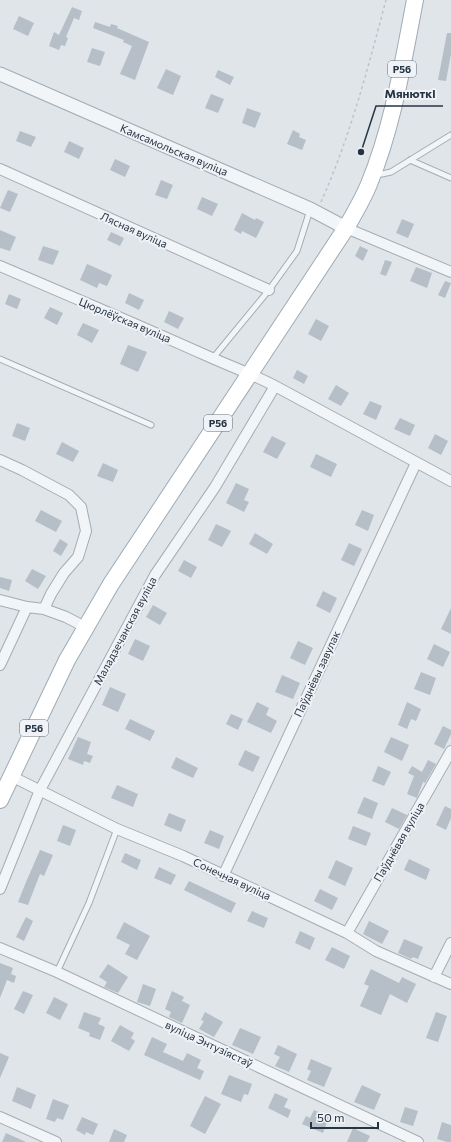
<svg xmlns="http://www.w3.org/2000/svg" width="451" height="1142" font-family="Commissioner,sans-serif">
<rect width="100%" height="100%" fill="#dfe5e9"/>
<path fill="#b6bec7" d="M72,7L82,11L79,20L74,18L66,37L68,38L65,46L61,45L59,50L49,46L54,32L59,35Z
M19,16L34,23L28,36L13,29Z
M95,22L110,27L111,24L118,26L117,28L149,42L135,80L120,74L132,46L123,42L124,40L93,28Z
M447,33H451V54L446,81L438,80Z
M92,48L105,52L100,66L87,62Z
M166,69L181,76L173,95L157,88Z
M218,70L234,77L230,85L215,77Z
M211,94L224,99L218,113L205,108Z
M247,108L261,113L255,128L242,123Z
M293,130L300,134L299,137L306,140L302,150L287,144Z
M20,131L36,137L31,147L16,141Z
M69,141L84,148L79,159L64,152Z
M115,159L130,166L125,177L110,170Z
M161,180L173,185L167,199L155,195Z
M8,190L18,194L10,212L0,208Z
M202,197L218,204L212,216L197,209Z
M242,213L255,220L256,218L264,222L256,238L242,231L241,234L234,230Z
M402,219L414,224L408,238L396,233Z
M0,230L16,237L10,251L0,248Z
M111,232L124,238L120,246L107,240Z
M43,246L59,251L53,265L38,260Z
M360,246L368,250L363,261L355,256Z
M385,260L392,262L386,276L380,274Z
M87,264L112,275L107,286L99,283L97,288L80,280Z
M416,267L432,273L427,288L410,281Z
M445,281L451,283L445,298L438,295Z
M129,293L144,300L139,310L125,303Z
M9,294L21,299L17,309L5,304Z
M50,307L63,313L57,325L44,318Z
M169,311L184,318L178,329L164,322Z
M316,319L329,326L321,341L308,334Z
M83,323L99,330L92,343L77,335Z
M128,345L147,352L138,372L120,364Z
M297,370L308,376L304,384L293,378Z
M336,385L349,393L341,406L328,399Z
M370,401L382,406L376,420L363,414Z
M400,418L415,425L410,436L394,429Z
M17,423L30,428L25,441L12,436Z
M435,434L448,441L441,455L428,448Z
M272,436L286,443L277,459L263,452Z
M62,442L79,451L73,462L56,454Z
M316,454L337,464L331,477L310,467Z
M103,463L118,470L113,482L97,476Z
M236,483L249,489L244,500L249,502L244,512L226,503Z
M41,510L62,521L56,532L35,521Z
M362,510L374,515L368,531L355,525Z
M216,524L231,531L222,547L208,540Z
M255,533L273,544L267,554L249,544Z
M60,539L68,544L61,556L53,551Z
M349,543L362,549L354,566L341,560Z
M184,560L197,567L191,578L178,571Z
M32,569L46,576L38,589L25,581Z
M0,577L12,580L9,591L0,588Z
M323,591L337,598L330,613L316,606Z
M153,605L167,613L160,625L146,617Z
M451,608V634L441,629Z
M135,639L150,646L143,661L128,654Z
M298,641L313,648L305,665L290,658Z
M434,644L450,652L443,667L427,659Z
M421,672L436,678L430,695L414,689Z
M282,675L300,683L293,699L275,692Z
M110,687L126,694L118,712L102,705Z
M257,702L269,708L266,715L277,721L271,733L247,722Z
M407,702L421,709L416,721L411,719L407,729L398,725Z
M231,714L243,719L238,730L226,724Z
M130,719L155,731L150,741L125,729Z
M443,726L451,730V734L444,749L434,744Z
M78,737L91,742L87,754L93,756L90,763L84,761L83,765L68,759Z
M391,737L409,745L402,761L384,752Z
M245,750L260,757L253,772L238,765Z
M176,757L198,768L193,778L171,768Z
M428,760L436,764L425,783L423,782L417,798L407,794L414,776L408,773L412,766L422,772Z
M378,766L391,772L384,786L372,781Z
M117,785L138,794L133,807L111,798Z
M364,797L378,803L372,819L357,813Z
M445,806L451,809V818L446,830L436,825Z
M392,808L407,815L399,829L385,822Z
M169,813L186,820L181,832L164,825Z
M63,825L76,830L70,846L57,841Z
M353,826L371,833L366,846L348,839Z
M210,830L224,836L219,849L204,843Z
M40,850L53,855L44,876L40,874L28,905L18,902L26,882Z
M125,853L141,860L137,870L121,862Z
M409,859L430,869L426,880L404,870Z
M336,860L353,868L345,886L328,878Z
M159,867L176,875L171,885L154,878Z
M189,881L236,903L231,913L184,890Z
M320,889L338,898L332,910L314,901Z
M252,911L268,918L264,928L247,921Z
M26,917L33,921L24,941L16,937Z
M369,921L389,931L382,944L363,934Z
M124,922L150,936L137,960L125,954L130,945L116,938Z
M300,931L315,938L310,950L295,943Z
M404,939L423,947L418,959L413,957L411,959L398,953Z
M332,947L350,956L344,969L325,960Z
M0,963L13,968L11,974L16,976L14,983L7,980L0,998Z
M108,964L128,977L118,993L104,987L107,982L99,977Z
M371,969L399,983L402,977L416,984L407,1003L390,994L381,1015L360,1006L369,986L364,984Z
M143,984L156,989L150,1006L137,1002Z
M23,991L33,995L24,1014L14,1009Z
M172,991L184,997L182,1001L190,1005L182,1023L169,1017L171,1012L165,1009Z
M54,997L68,1004L60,1020L46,1013Z
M84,1012L101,1018L98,1024L105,1027L100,1040L89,1036L90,1033L78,1028Z
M205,1012L223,1022L214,1037L199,1029L204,1021L201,1020Z
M436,1012L447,1016L438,1042L426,1038Z
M120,1025L134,1033L131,1038L135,1041L129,1051L111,1041Z
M240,1028L261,1037L253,1054L232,1045Z
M152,1037L167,1044L163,1052L183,1061L187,1053L201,1060L197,1068L204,1071L200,1080L144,1055Z
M278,1045L297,1054L289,1072L275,1066L280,1057L274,1054Z
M0,1053L9,1057L0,1078Z
M311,1059L332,1068L324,1087L307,1080L311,1071L307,1069Z
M229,1075L252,1084L248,1095L244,1094L241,1102L221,1094Z
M362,1085L381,1094L374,1110L354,1102Z
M17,1087L36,1095L31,1109L12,1101Z
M275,1093L288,1099L284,1107L291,1110L288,1118L268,1108Z
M205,1096L221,1104L205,1134L190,1126Z
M53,1099L69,1105L63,1120L57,1118L55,1122L46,1119Z
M405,1107L418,1111L413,1126L400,1122Z
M314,1110L329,1117L323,1133L302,1124L306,1116L310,1118Z
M82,1117L98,1124L93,1135L86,1132L85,1135L76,1130Z
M442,1122L451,1125V1142H447L437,1139Z
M353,1128L370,1136L367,1142H347Z
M114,1129L127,1135L124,1142H109Z
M6,1133L26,1142H2Z"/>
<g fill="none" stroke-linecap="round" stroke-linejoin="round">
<defs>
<path id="service" d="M410,160L451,178
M375,174H382L391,172L451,135
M213,358L269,290L297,251L310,210
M0,359L151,425
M57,972L89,903L117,829"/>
<path id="minor" d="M0,169L269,290
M346,228L451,272
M0,266C68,295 136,324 203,354C227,365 252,374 275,386L451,481
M0,460L22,470L69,495L81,507L86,531L78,557L64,573L51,594L44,609
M0,600L27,607L44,609L66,617L85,627
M0,665L27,607
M11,776L117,829L183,856L347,933L376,951L451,984
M223,876L416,463
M0,889L40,790L155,575L215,487L275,386
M347,933L451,751
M0,948L57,972L418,1142
M434,977L451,943
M0,1117L56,1142"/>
<path id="tertiary" d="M0,74L310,209L346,228"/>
<path id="primary" d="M0,800L67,660L111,584L346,228C354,214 363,199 369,184C393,126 403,62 415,0"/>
</defs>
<use href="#service" stroke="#a4acb4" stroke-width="7"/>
<use href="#minor" stroke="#a4acb4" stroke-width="12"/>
<use href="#tertiary" stroke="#a4acb4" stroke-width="15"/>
<use href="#primary" stroke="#9eabb6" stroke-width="18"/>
<path stroke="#bdc3c8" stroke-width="1.5" stroke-dasharray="3 3" stroke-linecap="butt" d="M321,202C350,137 368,68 386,0"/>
<use href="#service" stroke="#f2f5f7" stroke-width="5"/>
<use href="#minor" stroke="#f2f5f7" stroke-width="10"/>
<use href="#tertiary" stroke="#f2f5f7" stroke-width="13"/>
<use href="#primary" stroke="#fff" stroke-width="16"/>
</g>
<g text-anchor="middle" stroke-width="4" stroke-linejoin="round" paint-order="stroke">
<g fill="#eff3f7" stroke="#636d78" stroke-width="1">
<rect x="388" y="61" width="28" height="16" rx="3"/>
<rect x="204" y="415" width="28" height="16" rx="3"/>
<rect x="20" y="720" width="28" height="16" rx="3"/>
</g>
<g font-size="10" font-weight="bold" fill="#273442">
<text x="402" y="73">Р56</text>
<text x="218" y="427">Р56</text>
<text x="34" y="732">Р56</text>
</g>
<g font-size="11" fill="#273442" stroke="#eff3f7">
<text transform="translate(174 150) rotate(23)" y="4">Камсамольская вуліца</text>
<text transform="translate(134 230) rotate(24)" y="4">Лясная вуліца</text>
<text transform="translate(125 320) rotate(23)" y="4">Цюрлёўская вуліца</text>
<text transform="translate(125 631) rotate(-62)" y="4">Маладзечанская вуліца</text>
<text transform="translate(317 674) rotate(-65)" y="4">Паўднёвы завулак</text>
<text transform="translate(399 842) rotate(-60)" y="4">Паўднёвая вуліца</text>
<text transform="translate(232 879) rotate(25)" y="4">Сонечная вуліца</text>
<text transform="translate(209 1044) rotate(25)" y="4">вуліца Энтузіястаў</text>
</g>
</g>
<path fill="none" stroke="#273442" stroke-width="1.5" d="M361 152L376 106H443"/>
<circle fill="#273442" stroke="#eff3f7" stroke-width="1.5" cx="361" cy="152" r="4"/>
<g font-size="12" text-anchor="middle" font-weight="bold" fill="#273442" stroke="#eff3f7" stroke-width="4" stroke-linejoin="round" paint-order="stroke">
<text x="410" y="98">Мянюткі</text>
</g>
<path d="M311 1122v6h67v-6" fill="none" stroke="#273442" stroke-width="2"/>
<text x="317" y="1122" font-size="12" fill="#273442" stroke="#eff3f7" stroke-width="3" paint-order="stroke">50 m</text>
</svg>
